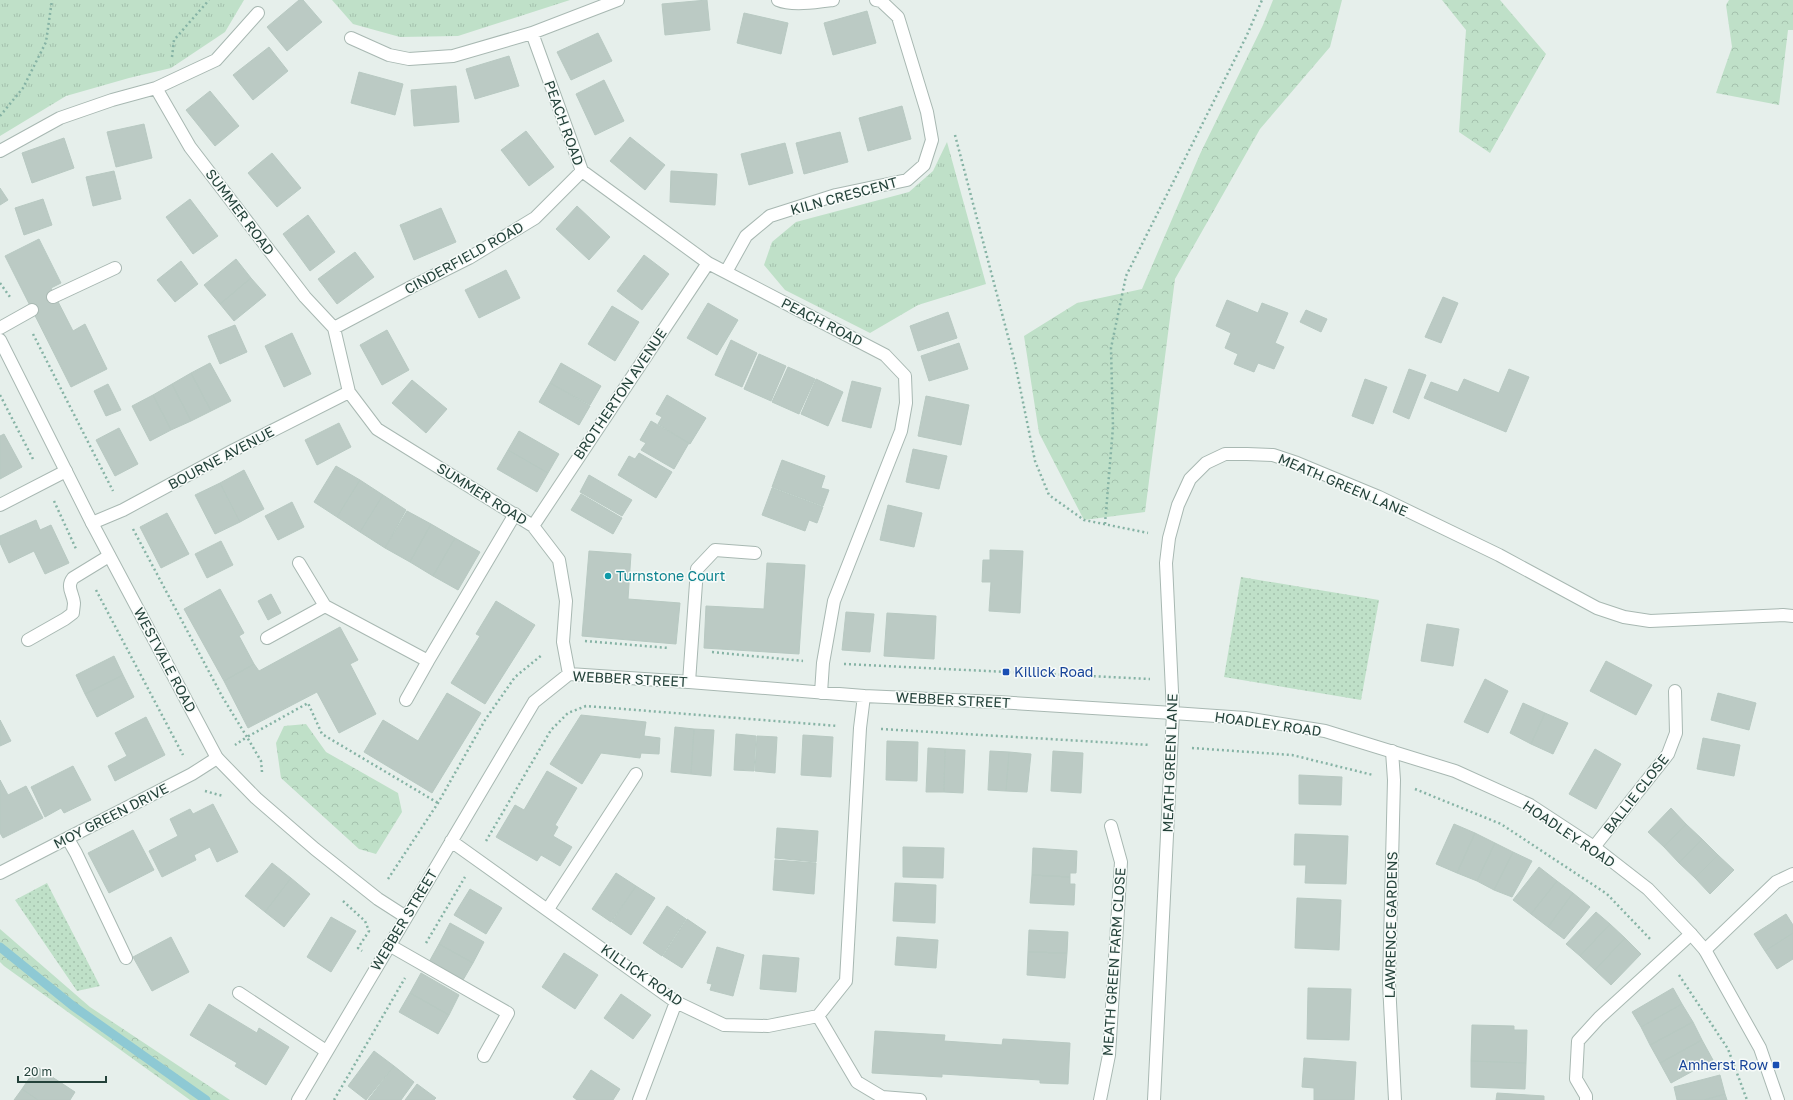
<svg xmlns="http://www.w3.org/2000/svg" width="1793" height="1100" font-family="'Golos Text',sans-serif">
<defs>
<pattern id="grass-tufts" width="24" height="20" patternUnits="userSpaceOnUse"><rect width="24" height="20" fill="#bfe0c8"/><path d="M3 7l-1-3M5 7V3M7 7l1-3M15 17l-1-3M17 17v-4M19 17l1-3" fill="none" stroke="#a4c1ad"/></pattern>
<pattern id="forest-crowns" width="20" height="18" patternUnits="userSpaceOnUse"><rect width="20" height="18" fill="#bfe0c8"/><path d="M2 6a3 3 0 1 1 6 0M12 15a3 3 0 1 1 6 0" fill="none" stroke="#a4c1ad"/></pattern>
<pattern id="park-dots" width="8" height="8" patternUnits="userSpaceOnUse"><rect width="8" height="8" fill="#bfe0c8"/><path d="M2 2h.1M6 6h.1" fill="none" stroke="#a4c1ad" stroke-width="1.8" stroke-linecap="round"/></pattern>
</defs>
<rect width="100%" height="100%" fill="#e6efeb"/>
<path fill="url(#grass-tufts)" d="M0,0H244L225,32L171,68L129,78L66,96L0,136Z
M332,0H570L458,36L400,37L353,24Z
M947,142L986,284L918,305L870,333L785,290L764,265L772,242L796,222L909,192L933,171Z"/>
<path fill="url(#forest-crowns)" d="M1273,0H1342L1330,47L1260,129L1175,279L1145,512L1084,520L1039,433L1024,336L1077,303L1142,289L1200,154L1263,25Z
M1442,0H1500L1546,54L1490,153L1459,132L1466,30Z
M1729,0H1793V30H1788L1779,105L1716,93L1732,47L1726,5Z
M306,724L326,752L398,793L402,812L376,854L359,849L281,778L276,743L284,726Z
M0,929L90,1007L230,1100H190L4,966L0,962Z"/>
<path fill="url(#park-dots)" d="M1241,577L1379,600L1361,700L1224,677Z
M47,883L100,986L77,991L15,900Z"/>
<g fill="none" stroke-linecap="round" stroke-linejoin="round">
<path stroke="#8ec9d4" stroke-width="9" d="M0,947L73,1006L206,1100"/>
</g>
<path fill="#bbcac4" stroke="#b8c9c2" d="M299,0H303L322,22L287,51L267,27Z
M707,0L710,30L665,35L662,4Z
M867,11L876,43L833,55L824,23Z
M744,13L788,23L781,54L737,43Z
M598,33L612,61L571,80L557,52Z
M269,47L288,71L253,100L233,75Z
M509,56L519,86L475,99L466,69Z
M359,72L403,84L395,115L351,103Z
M604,80L624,121L595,135L576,94Z
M456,86L459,122L414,126L411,90Z
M210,91L239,126L215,146L186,110Z
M902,106L911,139L868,151L859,118Z
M144,124L152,158L116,167L107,132Z
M526,131L554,167L529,186L501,150Z
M840,132L848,162L804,174L796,143Z
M630,137L665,165L645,190L610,161Z
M64,138L74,168L32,183L22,153Z
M785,143L793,173L749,185L741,154Z
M272,153L301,188L277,207L248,173Z
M114,171L121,199L93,206L86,177Z
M671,171L717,174L715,205L670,202Z
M0,188L8,200L0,205Z
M43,199L52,225L24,235L15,208Z
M190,199L218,236L193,254L166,217Z
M577,206L610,237L589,260L556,229Z
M441,208L456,242L414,260L400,225Z
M308,215L335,252L310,271L283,234Z
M39,239L61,283L51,288L73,331L85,324L107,369L71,387L5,256Z
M355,252L374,277L337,304L318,279Z
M644,255L669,274L642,310L617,291Z
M236,259L251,278L220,304L204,285Z
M181,261L198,284L175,302L157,280Z
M506,270L520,298L479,318L465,290Z
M251,278L266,295L234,321L220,304Z
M1443,297L1458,303L1441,343L1425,337Z
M1227,300L1258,313L1262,303L1288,313L1275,343L1284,347L1274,369L1258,363L1254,372L1234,364L1238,354L1225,348L1231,333L1216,326Z
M708,303L738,320L717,355L687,338Z
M612,306L639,322L615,361L588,344Z
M1306,310L1327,319L1321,332L1300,322Z
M948,312L957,338L918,351L910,326Z
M235,325L247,352L220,364L208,336Z
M387,330L409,370L382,385L360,345Z
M292,333L311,374L284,387L265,346Z
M731,340L757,353L742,387L715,375Z
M959,343L968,369L929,381L921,356Z
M759,354L786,366L771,401L744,389Z
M210,363L231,401L211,411L191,373Z
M561,363L601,386L590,405L550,383Z
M788,367L815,379L799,414L772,402Z
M1409,369L1426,375L1409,419L1393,412Z
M1509,369L1529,377L1506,432L1424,398L1431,382L1458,392L1464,379L1499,393Z
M191,373L211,411L191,421L172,384Z
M816,379L843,392L828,426L801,414Z
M1365,379L1387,387L1373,424L1352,416Z
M412,380L447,409L426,433L392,403Z
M852,381L881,388L871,428L842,421Z
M550,383L590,406L579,425L539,402Z
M108,384L121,410L106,416L94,391Z
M172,384L191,421L171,430L153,395Z
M153,395L171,430L150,441L132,406Z
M667,395L706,418L690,444L658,424L662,417L656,414Z
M926,396L969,405L961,445L918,436Z
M651,421L689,443L674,469L641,450L646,443L640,440Z
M339,423L351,447L317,465L305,440Z
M119,428L138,464L115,476L96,440Z
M519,431L559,454L548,473L508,450Z
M4,434L22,467L0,479V436Z
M913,449L947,456L939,489L906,482Z
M508,450L548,473L537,492L497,469Z
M639,453L672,472L656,498L618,475L629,456L635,459Z
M782,460L825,476L821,488L829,490L823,506L772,487Z
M336,466L360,480L337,517L314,502Z
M244,470L264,509L240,522L220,483Z
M589,475L632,500L622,516L580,492Z
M360,480L383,495L360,532L337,517Z
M220,483L240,522L215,534L195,495Z
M772,488L823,507L817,523L809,520L805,531L762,515Z
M581,494L622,518L613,534L571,510Z
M383,495L406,510L385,548L360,532Z
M292,502L304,527L278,540L265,516Z
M888,505L922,513L914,547L880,540Z
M407,511L431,524L410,562L385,548Z
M167,513L189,554L161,568L140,527Z
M36,520L40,530L51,525L69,563L45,574L34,551L9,563L0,543V536Z
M431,524L455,538L433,576L410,562Z
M455,538L480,552L458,590L433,576Z
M221,541L233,565L207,578L195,554Z
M990,550L1023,551L1020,613L989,611L991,582H982L983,560H990Z
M589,551L631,554L628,599L680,603L676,644L582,636Z
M767,563L805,565L799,654L704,648L706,606L764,609Z
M220,589L244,633L239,636L254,664L224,681L184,609Z
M271,594L281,613L268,620L258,601Z
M496,601L535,625L485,704L451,683L480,636L476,634Z
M846,612L874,614L870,652L842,650Z
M887,613L936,616L934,659L884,656Z
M1427,624L1459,629L1453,666L1421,661Z
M340,627L358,660L350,664L376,714L339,733L317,692L248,728L224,681L254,664L259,671Z
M114,656L123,675L85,694L76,675Z
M1606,661L1652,685L1636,715L1590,691Z
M123,675L134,697L97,717L85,694Z
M1485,679L1508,691L1488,733L1464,722Z
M447,693L481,713L432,793L364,752L383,720L418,741Z
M1718,693L1756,703L1749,730L1711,720Z
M1523,703L1545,713L1531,744L1510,733Z
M1545,713L1568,723L1553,754L1531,744Z
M581,715L646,722L644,736L660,738L659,754L641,753L640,758L601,753L582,784L550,764Z
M146,717L165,755L115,781L108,766L127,756L115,733Z
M0,720L11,741L0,746Z
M675,727L694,729L691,774L671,772Z
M694,729L714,730L711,776L691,774Z
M736,734L756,736L754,771L734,770Z
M803,735L833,737L831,777L801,775Z
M757,736L777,737L775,773L755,771Z
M1703,738L1740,745L1734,776L1697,769Z
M887,741L918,742L917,781L886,780Z
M928,748L945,749L944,792H926Z
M945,749L965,750L963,793L944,792Z
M1595,749L1621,764L1596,809L1569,794Z
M990,751L1009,752L1006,791L988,790Z
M1053,751L1083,753L1081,793L1051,791Z
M1009,752L1031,754L1027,792L1006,791Z
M73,766L91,800L64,813L61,808L45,817L31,787Z
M547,771L577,788L555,825L558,827L553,836L572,847L560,866L541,855L537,861L496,837L515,805L524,810Z
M1299,775L1342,777L1341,805L1299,804Z
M0,780L8,795L26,786L43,818L3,838L0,833Z
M213,804L238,852L217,862L210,847L194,855L196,860L162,877L149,851L178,836L170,819L190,809L193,814Z
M1671,808L1686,824L1664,847L1648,832Z
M1454,824L1475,833L1457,873L1436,864Z
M1686,824L1702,839L1679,863L1664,847Z
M777,828L818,831L816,862L775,858Z
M133,830L154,870L109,893L88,853Z
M1475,833L1495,843L1477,881L1457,873Z
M1295,834L1348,836L1346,884L1305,883L1306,865H1294Z
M1702,839L1718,855L1695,878L1679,863Z
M1495,843L1513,852L1494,890L1477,881Z
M903,847L944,848L943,878L903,877Z
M1033,848L1077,851L1076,873H1070V877L1032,875Z
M1513,852L1532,861L1512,897L1494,890Z
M1718,855L1734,870L1710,894L1695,878Z
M775,860L816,863L814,894L773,890Z
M272,863L291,878L265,912L245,896Z
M1539,867L1557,881L1531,914L1513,900Z
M616,873L636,886L611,922L592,909Z
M1032,875L1070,877V884H1075L1074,905L1030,903Z
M291,878L310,894L284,927L265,912Z
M1557,881L1573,893L1548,927L1531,914Z
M895,883L936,885L935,923L893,921Z
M636,886L655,898L631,935L612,922Z
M470,889L502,908L486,934L454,915Z
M1573,893L1590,907L1564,939L1548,927Z
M1297,898L1341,900L1339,950L1295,948Z
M667,906L686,919L662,956L643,943Z
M1596,912L1610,924L1580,956L1566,944Z
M1786,914L1793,925V933L1765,951L1754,934Z
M331,917L356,931L331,972L307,957Z
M687,919L706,932L682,968L663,956Z
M450,923L484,942L473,963L439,944Z
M1610,924L1625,938L1595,970L1580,956Z
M1029,930L1068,932L1067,953L1028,952Z
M1793,933V959L1777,969L1765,951Z
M171,937L189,972L152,991L133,957Z
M897,937L938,940L936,968L895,965Z
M1625,938L1641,954L1611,985L1595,970Z
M439,944L473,963L463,980L429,962Z
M717,947L744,955L733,996L710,990L712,984L707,983Z
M1028,952L1067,953L1065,978L1027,975Z
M564,953L598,975L575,1009L542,987Z
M763,955L799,958L796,992L760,989Z
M421,973L459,995L449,1015L410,993Z
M1308,988L1351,989L1349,1040L1307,1039Z
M1673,988L1682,1004L1641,1027L1632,1012Z
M410,993L449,1015L438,1034L399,1012Z
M621,994L651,1015L633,1039L604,1018Z
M209,1004L257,1033L259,1028L289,1047L266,1085L235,1066L237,1063L190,1035Z
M1682,1004L1693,1022L1650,1045L1641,1027Z
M1693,1022L1702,1040L1660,1063L1650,1045Z
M1472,1025L1514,1026V1030H1527L1526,1063L1471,1061Z
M875,1031L945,1035L944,1041L1002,1045L1003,1039L1070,1043L1068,1084L1040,1083V1080L942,1074V1077L872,1073Z
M1702,1040L1713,1060L1671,1083L1660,1063Z
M374,1051L394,1066L366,1100L348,1086Z
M1304,1058L1356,1062L1354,1100H1314V1088L1302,1087Z
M1471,1061L1526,1063L1525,1089L1471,1087Z
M394,1066L414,1082L401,1100H368Z
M37,1067L75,1092L70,1100H38L22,1089Z
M591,1070L620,1089L613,1100H577L573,1097Z
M1720,1075L1725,1094L1704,1100H1677L1674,1087Z
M417,1084L436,1098L434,1100H405Z
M22,1089L38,1100H14Z
M1497,1093L1544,1096V1100H1496Z
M1725,1094L1727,1100H1704Z"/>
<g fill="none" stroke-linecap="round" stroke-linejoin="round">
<defs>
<path id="service" d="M53,297L115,268
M0,328L32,310
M299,563L325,606L428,661L515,514
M267,638L325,606
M28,640L65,619L73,613C73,610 74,606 74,603C73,593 66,587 73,578L109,556
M689,682L697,569L715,550L755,553
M406,700L428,661
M68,839L76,853L126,958
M548,909L636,774
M389,945L508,1013L484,1056
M239,993L326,1051"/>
<path id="minor" d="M778,0C792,6 818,2 833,0
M258,13L216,60L156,88L190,147L305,297L334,328
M532,33L582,171L708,263L885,355L905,376L906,403L901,431L834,601L823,663L821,693
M351,38L389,55L409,59L453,56L532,33L618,0
M0,151L60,118L112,100L156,88
M726,272L746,236L770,216L836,195L907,180L924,165L932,140L927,112L898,17L881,1L876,0
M334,328L349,392L377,429L533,526L559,560L566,601L563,642L569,674
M334,328L413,286L469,258L535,218L582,171
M0,505L66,471
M92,523L123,510L234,450L349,392
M533,526L708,263
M1392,751L1394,780L1389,983L1395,1100
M451,841L676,1002L724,1025L768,1026L818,1016L846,981L860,728L864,696
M1594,847L1668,754L1676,733L1675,691
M0,873L192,774L217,758
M1705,950L1776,882L1793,874
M818,1016L857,1082L882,1097L920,1100
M298,1100L534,702L569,674L689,682L864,696L997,702L1173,713
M639,1100L676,1002
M1100,1100L1109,1055L1121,862L1111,826
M1586,1100V1096L1576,1079L1578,1041L1599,1018L1691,934"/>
<path id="tertiary" d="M0,340L92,523L217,758L256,798L315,849L378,899L406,917
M1173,713L1245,718L1325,731L1455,771L1530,805L1594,847L1648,889L1691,934L1705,950L1760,1048L1778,1100
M1154,1100L1173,713L1166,563L1169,538L1178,505L1190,479L1206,463L1225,454H1247L1273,455L1297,463L1379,497L1499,555L1597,608L1624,617L1650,621L1783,615L1793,616"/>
</defs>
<use href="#service" stroke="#a8b8b2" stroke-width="14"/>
<use href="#minor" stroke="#a8b8b2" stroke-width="14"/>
<use href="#tertiary" stroke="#a8b8b2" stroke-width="14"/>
<path stroke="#86b3a5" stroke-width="2.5" stroke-dasharray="2 3" stroke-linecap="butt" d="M172,57L174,40L209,0
M0,116L23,88L46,42L52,0
M955,135L1015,363L1035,461L1049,495L1084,520L1148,533
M0,283L10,297
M33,334L113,491
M0,395L34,461
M54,501L77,551
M1105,524L1113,427L1111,348L1126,276L1247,35L1262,0
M133,529L223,698L247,737L235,745
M96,590L183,755
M585,641L669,648
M712,652L803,661
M844,664L1150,679
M881,729L1150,745
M1192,748L1292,755L1373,775
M262,772L261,761L247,737L308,703L322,734L438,803
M1415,789L1501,824L1607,894L1652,941
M205,791L223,796
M486,841L551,730L568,713L586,706L838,726
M388,879L438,803L485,720L515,677L543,654
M343,901L365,921L369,931L358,948L362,951
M426,943L465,877
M1679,975L1728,1049L1747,1100
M334,1100L405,978"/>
<use href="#service" stroke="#fff" stroke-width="12"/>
<use href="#minor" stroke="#fff" stroke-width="12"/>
<use href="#tertiary" stroke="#fff" stroke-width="12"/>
</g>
<circle fill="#0f9aa8" stroke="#f7fbf9" stroke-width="1.5" cx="608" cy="576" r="4"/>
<g fill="#1a4fb4" stroke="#f7fbf9" stroke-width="1.5">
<rect x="1002" y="668" width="8" height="8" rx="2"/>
<rect x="1772" y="1061" width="8" height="8" rx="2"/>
</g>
<g text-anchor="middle" stroke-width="3" stroke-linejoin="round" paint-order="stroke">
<g font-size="14" fill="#24423a" stroke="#f7fbf9">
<text transform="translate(564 123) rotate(70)" y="5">PEACH ROAD</text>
<text transform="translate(844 196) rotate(-15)" y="5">KILN CRESCENT</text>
<text transform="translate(240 212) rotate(53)" y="5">SUMMER ROAD</text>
<text transform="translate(464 258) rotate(-29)" y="5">CINDERFIELD ROAD</text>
<text transform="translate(822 322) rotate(27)" y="5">PEACH ROAD</text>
<text transform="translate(620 394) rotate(-56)" y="5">BROTHERTON AVENUE</text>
<text transform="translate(221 458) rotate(-28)" y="5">BOURNE AVENUE</text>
<text transform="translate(1343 485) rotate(23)" y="5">MEATH GREEN LANE</text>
<text transform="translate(482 494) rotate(32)" y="5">SUMMER ROAD</text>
<text transform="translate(165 660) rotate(62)" y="5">WESTVALE ROAD</text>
<text transform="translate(630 679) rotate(3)" y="5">WEBBER STREET</text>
<text transform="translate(953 700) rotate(3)" y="5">WEBBER STREET</text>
<text transform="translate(1268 724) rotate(8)" y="5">HOADLEY ROAD</text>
<text transform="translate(1170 763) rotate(-88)" y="5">MEATH GREEN LANE</text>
<text transform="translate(1636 794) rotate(-52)" y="5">BALLIE CLOSE</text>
<text transform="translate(111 816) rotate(-27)" y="5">MOY GREEN DRIVE</text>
<text transform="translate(1569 834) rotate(34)" y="5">HOADLEY ROAD</text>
<text transform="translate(404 920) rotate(-59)" y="5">WEBBER STREET</text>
<text transform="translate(1391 925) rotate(-89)" y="5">LAWRENCE GARDENS</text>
<text transform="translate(1114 962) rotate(-86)" y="5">MEATH GREEN FARM CLOSE</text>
<text transform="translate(642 975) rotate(35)" y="5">KILLICK ROAD</text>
</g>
<g font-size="14" fill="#0d838f" stroke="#f7fbf9" text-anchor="start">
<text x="616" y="581">Turnstone Court</text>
</g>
<g font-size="14" fill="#164399" stroke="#f7fbf9" text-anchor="start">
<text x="1014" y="677">Killick Road</text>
<text x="1768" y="1070" text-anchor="end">Amherst Row</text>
</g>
</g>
<path d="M18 1076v6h88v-6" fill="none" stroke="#24423a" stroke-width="2"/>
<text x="24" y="1076" font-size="12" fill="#24423a" stroke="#f7fbf9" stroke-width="3" paint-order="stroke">20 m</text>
</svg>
